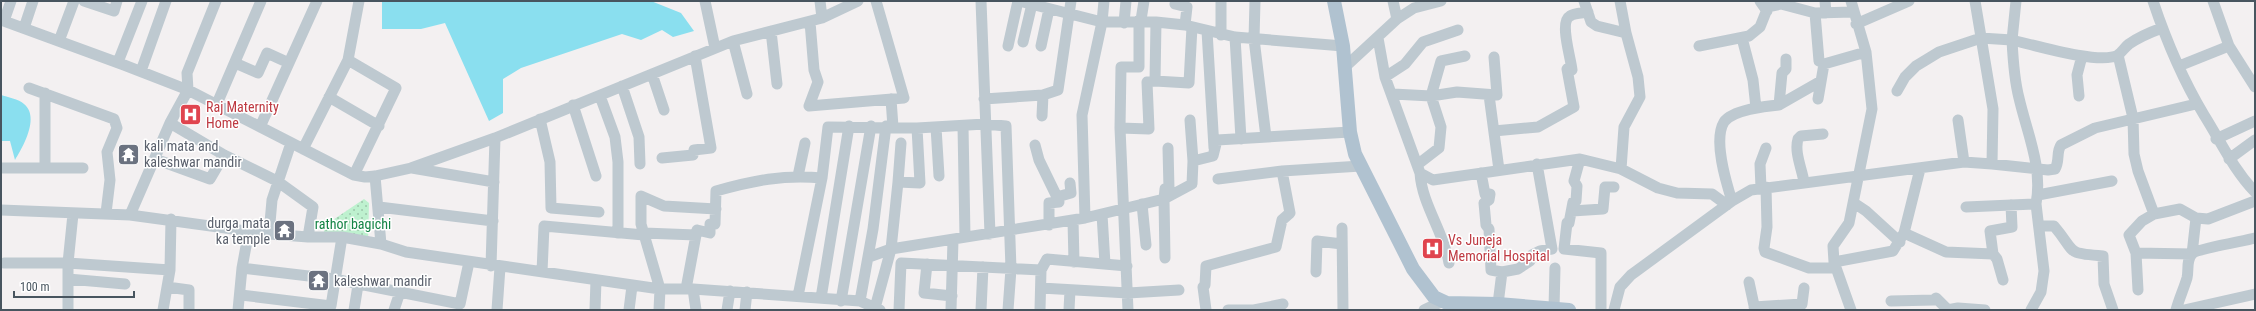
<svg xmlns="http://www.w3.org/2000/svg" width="2256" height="311" font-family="'Roboto Condensed',sans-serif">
<defs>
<pattern id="grass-dots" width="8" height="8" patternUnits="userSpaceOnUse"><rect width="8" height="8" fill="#bef1cf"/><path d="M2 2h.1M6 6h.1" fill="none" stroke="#9cc6ab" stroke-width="1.8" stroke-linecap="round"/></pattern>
</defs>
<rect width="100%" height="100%" fill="#f3f0f1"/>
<path fill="url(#grass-dots)" d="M364,199L369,203L368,244L324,232V226Z"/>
<path fill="#8adfef" d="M382,1H651L681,13L694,31L673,37L662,30L641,40L622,34L521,68L503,79V113L489,121L445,23L421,29H382Z
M1,95C7,97 19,99 24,104C40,117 23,147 15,160L10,141H1Z"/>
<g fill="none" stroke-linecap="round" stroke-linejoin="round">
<path stroke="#bec9d0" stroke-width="11" d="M84,1L114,11L117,1
M705,1L715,48
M820,1L822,18
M981,1L990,234
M1019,1L1102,22H1156L1185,25L1235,37L1343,46
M1176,1L1175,4L1187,7L1185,25
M1255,1L1254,39L1266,137
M1393,1L1397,19
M1584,1L1591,22L1597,26L1626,33L1638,77L1640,97L1624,127L1621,169
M1620,1L1626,33
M1760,1L1767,11
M1825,1L1826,13
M1975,1L1993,109L1992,164
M2153,1C2166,40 2183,80 2204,115C2221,142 2233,169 2255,192
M2213,1L2229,46L2255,87
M1,20L124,65L188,90L354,175L365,177L375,176L411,168L495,138L733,41L822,18L858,1
M1141,20L1144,1
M4,21L11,1
M810,22L814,70L818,82L809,106L904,98L876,1
M1124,23L1126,1
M1856,24L1909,1
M24,28L33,1
M771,31L777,84
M1207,31L1214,148
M1221,35V1
M1235,37L1241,139
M1378,38L1385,77L1420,173L1433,180L1580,159L1621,169L1658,188L1677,193L1712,194L1727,205
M1742,38L1753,80L1756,108
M59,41L74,1
M733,41L747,94
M1023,42L1032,4
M1008,46L1018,1
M1041,46L1049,9
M1699,46L1749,36L1760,27L1768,7L1781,4L1815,13
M2118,55L2133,118L2134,154L2138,171L2154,214
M348,60L396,88L354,175
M1819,61L1815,13L1853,12
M118,62L142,1
M235,63L258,73L267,53L289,63
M2179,66L2229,46
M1345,67L1397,19L1414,8L1441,1
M141,71L166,1
M652,74L664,110
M1385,77L1405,64L1423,42L1458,30
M1155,81L1189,83L1192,27
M622,86L639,137L640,164
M29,88L114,119L117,128L107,152L110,180L106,213
M1897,91L1905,77L1916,66L1939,52L1981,38L2012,40L2016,1
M1393,94L1431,96L1457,92L1497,95L1494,57
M1489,95L1499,170
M600,96L615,137L618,162V233
M2079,96L2077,75L2082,56
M329,97L379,126
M891,99L893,127
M984,99L1043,95
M1818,99L1824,64L1866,52
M573,105L596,176
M1779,105L1821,81
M216,106L261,1
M1042,116L1043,95L1058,90L1071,1
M540,119L550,162L551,208L599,212
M1190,120L1193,161
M1958,120L1964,162
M170,123L224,155L277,181L313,207L308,237
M963,126L965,237
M260,127L317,1
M936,127L939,176
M1120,128L1149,129L1147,82L1155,81L1156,22
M1494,131L1538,127L1574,107L1567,69L1572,70C1571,58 1559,22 1570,16C1574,13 1583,13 1588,12
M2216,139L2255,121
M1035,145L1039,160L1057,197
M303,149L348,60L359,1
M662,158L693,155L694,150L711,148L695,56
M155,159L210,179L224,155
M1580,159L1574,181L1577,186L1576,201L1573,202L1569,223H1567L1564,249L1601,253V310
M2229,159L2255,140
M1417,165L1439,148L1441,127L1431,96L1441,61L1465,56
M1,168H83
M45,168V93
M412,168L494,182
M1420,173C1422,205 1444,232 1449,263
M1481,173L1485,194H1490L1489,200L1484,203L1486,225L1489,229L1491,270L1502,272L1498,304
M375,176L381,244L406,252L660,289H693L860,301L880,310
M798,176L805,143
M1218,179L1282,171
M898,182L901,143
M1804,182C1802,169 1794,152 1798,139L1801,136L1823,134
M1766,187L1767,227L1764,248L1765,252L1809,268H1836
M1761,188L1760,164L1766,148
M2038,195L2112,181
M1732,201C1726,182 1713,140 1724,122C1732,110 1766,106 1779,105L1782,73L1786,69V59
M1854,203L1866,211L1900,242
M1142,204L1146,245
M379,207L493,221
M1966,207L2036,204
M1,210L130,215L269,234L308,237H342L331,306L241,295
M1572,211L1603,209L1605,187H1614
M1102,214L1105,264
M130,215L170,123L188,90L187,73L216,1
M1085,218L1082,115L1102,22L1104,1
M1073,220L1074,262
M1049,225V203L1059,202L1057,197L1071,193L1070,183
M2039,226H2054C2077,253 2064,253 2103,256L2104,284L2113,310
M1342,228L1343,310
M644,233L696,235L697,230L710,233V224H715L716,191C752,181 784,174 822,178
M1904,233L1946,252L1993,254L1997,259L2003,280
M269,234L272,200L291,143
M342,237L381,244
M2136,253L2192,254L2196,218
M1993,254L1990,231L2012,227L2011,205
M869,257L891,249L1085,218L1164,199L1192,184L1193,161L1213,156L1217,140L1350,132
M1165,258L1164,199L1165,189H1169L1168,148
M1834,262L1893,251L1904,233L1920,169
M4,263H68L170,270
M927,264L924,293L952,296
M491,266L495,138
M242,268L334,279L460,304L469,262
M542,272L544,226L644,235
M1316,272L1317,241L1342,244
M1502,272L1518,269L1530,261L1532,255L1540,251L1552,249L1537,164
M68,279L125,284
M1749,282L1755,310
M167,287L189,290V310
M1041,288L1128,293L1179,290
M686,289L696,235
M693,289L696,310
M2138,290L2136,253L2129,235L2142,221L2154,214L2180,209L2196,218L2208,219L2255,201
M798,296L822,178L828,127L917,128L985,124L1006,126L1011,269L1008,310
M821,298L849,126
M841,301L871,126
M860,301L873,229L886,126
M1891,301L1934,300L1936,298L1947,309
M1754,307L1802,304L1804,288
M875,308L891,249L898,182L920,183L917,128
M1554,308L1555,268
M68,310V263L73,214
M163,310L170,270L171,219
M238,310L242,268L249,230
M354,310L358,285
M394,310L400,292
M497,310L500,267
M595,310L596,280
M629,310L632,286
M659,310L660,289L641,224V196L664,206L716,209
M727,310L730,291
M745,310L747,292
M899,310L901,263L1041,270
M951,310L953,240
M981,310L983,267
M1040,310L1041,270L1047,259L1127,266
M1069,310L1070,290
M1128,310L1120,128L1121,67H1139V20
M1206,310L1203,287L1205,285L1206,266L1276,247L1282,220L1290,213L1282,171L1361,166
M1228,310H1254L1283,304
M1424,310L1443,301
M1614,310L1620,287L1631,275L1732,201L1751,190L1964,162L1992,164L2048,170L2055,169C2060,161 2056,152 2061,145L2095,128L2196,104
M1851,310L1834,262L1833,246L1849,223L1872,109L1866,52L1851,1
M1947,310L1958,308L1985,310
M2031,310L2041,292L2044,271L2036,204C2043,167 2027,133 2019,98C2014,79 2013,60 2012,40C2034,45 2100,65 2118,55C2122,52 2125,47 2129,44C2139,37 2151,32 2162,28
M2176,310C2179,299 2184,288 2187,278C2189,269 2186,261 2192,254C2196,249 2244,241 2255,238
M2184,310L2255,294"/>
<path stroke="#b0c2d0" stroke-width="14" d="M1334,1L1343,46L1350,132L1355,154L1413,269L1434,297L1447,303L1498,304L1569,310"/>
</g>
<defs>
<symbol id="hospital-square" viewBox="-11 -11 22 22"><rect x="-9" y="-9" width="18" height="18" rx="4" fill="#e0444e" stroke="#fff"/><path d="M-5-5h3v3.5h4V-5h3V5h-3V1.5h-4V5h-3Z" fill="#fff"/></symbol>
<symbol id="temple-square" viewBox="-11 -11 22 22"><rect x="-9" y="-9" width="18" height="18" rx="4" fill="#6b7280" stroke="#fff"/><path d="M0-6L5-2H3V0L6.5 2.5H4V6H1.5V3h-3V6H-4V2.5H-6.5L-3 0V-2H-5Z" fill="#fff"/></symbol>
</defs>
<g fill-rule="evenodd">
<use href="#hospital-square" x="178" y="102" width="25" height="25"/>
<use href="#temple-square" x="116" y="142" width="25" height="25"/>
<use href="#temple-square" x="272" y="218" width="25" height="25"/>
<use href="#hospital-square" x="1420" y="236" width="25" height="25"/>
<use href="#temple-square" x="306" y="268" width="25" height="25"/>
</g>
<g text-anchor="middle" stroke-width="3" stroke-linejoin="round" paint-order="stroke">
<g font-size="14" fill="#be3a42" stroke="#fff" text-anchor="start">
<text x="206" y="112">Raj Maternity<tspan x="206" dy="16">Home</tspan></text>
<text x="1448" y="245">Vs Juneja<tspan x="1448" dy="16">Memorial Hospital</tspan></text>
</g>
<g font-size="14" fill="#5b616d" stroke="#fff" text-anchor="start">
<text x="144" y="151">kali mata and<tspan x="144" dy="16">kaleshwar mandir</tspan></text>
<text x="270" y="228" text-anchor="end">durga mata<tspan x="270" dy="16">ka temple</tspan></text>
<text x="334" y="286">kaleshwar mandir</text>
</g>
<g font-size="14" fill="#158446" stroke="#fff">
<text x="353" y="229">rathor bagichi</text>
</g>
</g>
<rect width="2256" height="311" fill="none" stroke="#48555f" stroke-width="4"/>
<path d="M14 291v6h120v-6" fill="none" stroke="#48555f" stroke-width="2"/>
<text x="20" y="291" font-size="12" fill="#48555f" stroke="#ffffff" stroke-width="3" paint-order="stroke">100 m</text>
</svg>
